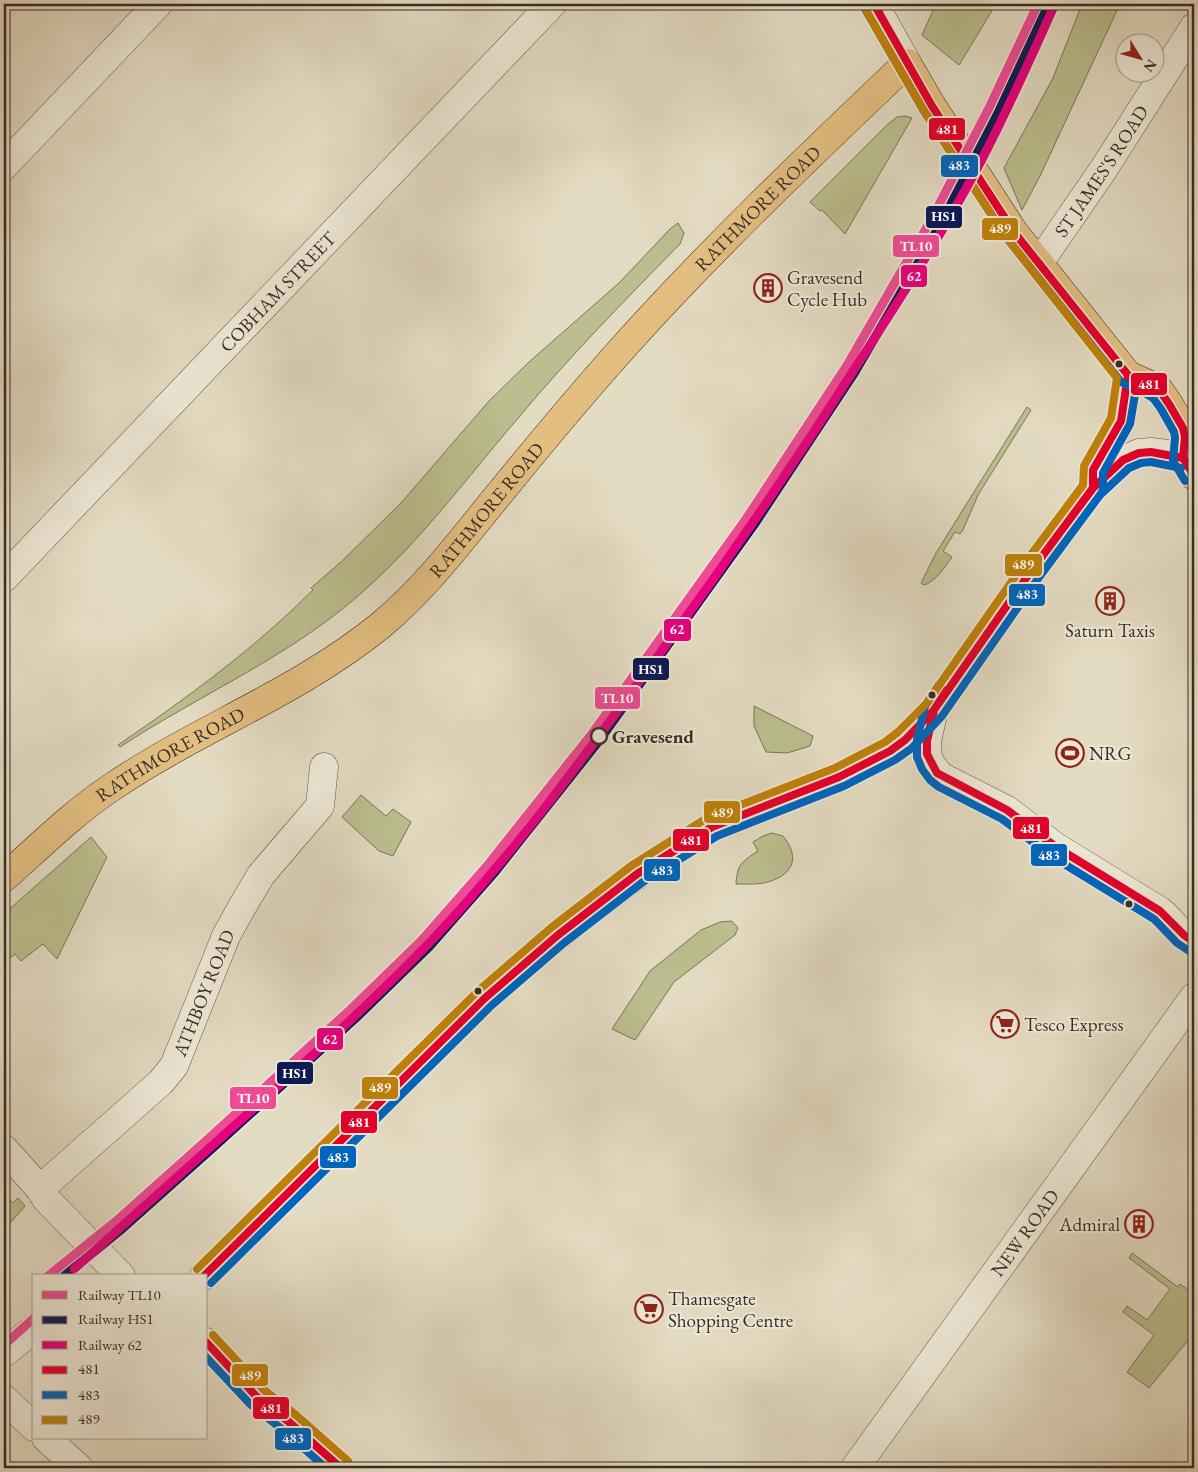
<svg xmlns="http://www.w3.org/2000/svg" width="1198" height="1472" font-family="'EB Garamond',serif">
<rect width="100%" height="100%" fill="#e3dbc2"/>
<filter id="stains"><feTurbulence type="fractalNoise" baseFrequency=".004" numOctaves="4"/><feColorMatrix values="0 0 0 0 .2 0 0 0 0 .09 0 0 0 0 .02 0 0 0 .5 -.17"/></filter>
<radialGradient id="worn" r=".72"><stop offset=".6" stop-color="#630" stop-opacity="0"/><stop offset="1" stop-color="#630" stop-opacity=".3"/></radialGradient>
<path fill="#bbbe8e" stroke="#7b7559" d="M936,4H996L959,65L922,35Z
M1082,4H1120L1040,176L1022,210L1004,168L1053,78Z
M905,116L912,118L845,234L822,210L820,211L810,202L888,124L897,117Z
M678,223L684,233L680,244C625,300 570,356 519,417C469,475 424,537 367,588C294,655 202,693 120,747L118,745C187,698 254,649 313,590L311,588L341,562L401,503L489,401L529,362L619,283L670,229Z
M1027,407L1031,410L978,495L963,530L960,534L955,532L943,551L952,557C946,566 934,583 924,585L921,583L936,553Z
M754,706L813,736L810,746L787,753L766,752L754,726Z
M361,795L386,816L393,809L411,822L393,856L379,851L342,817Z
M772,833L783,836C799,855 795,873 771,881C760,885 748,884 736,884C737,865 741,862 758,851L753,842L763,836Z
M91,837L107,857L57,959L43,944L21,961L15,954L4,963V914Z
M732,921L738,928L735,935L674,982L635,1040L612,1029L650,971L701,930L720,922Z
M4,1194L13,1203L18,1198L25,1206L4,1230Z
M1132,1253L1178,1287L1180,1284L1194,1294V1333L1149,1388L1127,1372L1154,1335L1123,1312L1127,1306L1147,1320L1170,1289L1129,1258Z"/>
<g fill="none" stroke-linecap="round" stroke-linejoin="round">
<defs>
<g id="minor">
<path d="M874,4L907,63"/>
<path d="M4,166L158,4"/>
<path id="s1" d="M1039,263L1103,170L1194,27"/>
<path d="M1183,458L1167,454L1151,452L1139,453L1123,460L1093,488L1029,574L934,710L927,741V754L931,764L940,776L1007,810L1056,847L1160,911C1174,922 1178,934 1194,942"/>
<path d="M1093,484V470L1121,421L1128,375"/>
<path id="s2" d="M4,578L552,4"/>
<path d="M4,1149L40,1189L46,1199L121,1276"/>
<path id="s3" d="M40,1189L161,1082L174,1066L226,936L242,907L261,875L320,806L324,767"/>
<path d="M204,1276L485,998C523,964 562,932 603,901C651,864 701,826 760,808"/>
<path d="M206,1342L257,1397L289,1422L341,1468"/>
<path d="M4,1353L34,1329"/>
<path d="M4,1399L34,1427"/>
<path d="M46,1438L79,1468"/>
<path id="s4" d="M855,1468L1194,997"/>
</g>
<g id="major">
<path id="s5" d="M4,878C39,847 73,813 112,787C199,728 299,692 381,625C429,585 465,535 504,488C539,445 575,402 612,360C704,256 806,159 907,63L932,106L1014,232L1128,375L1153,386L1160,391L1169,404L1183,428L1185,437L1183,458L1194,476"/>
</g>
</defs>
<use href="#minor" stroke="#65584c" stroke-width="29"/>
<use href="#major" stroke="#3b2c24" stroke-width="29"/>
<use href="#minor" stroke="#ede8d7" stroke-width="28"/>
<use href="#major" stroke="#e2be81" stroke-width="28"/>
<defs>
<path id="bus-1" d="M874,4L932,106L1014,232L1128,375L1153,386L1160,391L1169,404L1183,428L1185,437L1183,458L1194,476
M1090,492L1093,488V470L1121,421L1128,375
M947,690L934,710L927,741V754L937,773L1007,810L1056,847L1160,911L1184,935L1194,942
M204,1276L485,998L558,935L637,874L712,827L839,777L890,751L905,740L934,710L1029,574L1093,488L1123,460L1139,453L1151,452L1183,458
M206,1342L257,1397L289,1422L341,1468"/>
<path id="bus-2" d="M865,9L924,111L1006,237L1121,382L1148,395L1153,398L1161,409L1174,432L1175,438L1173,461L1185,481
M1098,498L1103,490V473L1130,424L1138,377
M939,685L925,706L917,740V757L922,769L930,780L939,787L1002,819L1051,856L1154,919L1177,943L1189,951
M211,1283L492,1005L564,943L643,882L717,836L844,786L895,760L912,748L942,716L1037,580L1100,495L1129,468L1141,463L1151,462L1181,468
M206,1357L250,1404L283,1430L326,1468"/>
<path id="bus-3" d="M197,1269L478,991L552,927L631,866L707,818L835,768L885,742L898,732L926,704L1021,568L1083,485L1084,466L1111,418L1117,378L1006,237L924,111L865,9
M213,1335L264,1390L296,1415L348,1461"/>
</defs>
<use href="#bus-1" stroke="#ede8d7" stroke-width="11"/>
<use href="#bus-2" stroke="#ede8d7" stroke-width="11"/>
<use href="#bus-3" stroke="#ede8d7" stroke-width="11"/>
<use href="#bus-1" stroke="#e4002b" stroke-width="8"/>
<use href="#bus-2" stroke="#0065bd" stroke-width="8"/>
<use href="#bus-3" stroke="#bf810b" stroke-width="8"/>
<defs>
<path id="rail-1" d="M48,1276L115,1222L208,1139L350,1010L422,940L487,866L591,735L746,519L846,367L931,220L990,106L1038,4
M4,1345L34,1318"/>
<path id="rail-2" d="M64,1276L122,1229L215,1146L357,1017L429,947L495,872L599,741L754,525L855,372L940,225L999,111L1047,8"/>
<path id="rail-3" d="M74,1269C143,1207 212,1146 280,1085C332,1038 384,990 433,939C520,847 594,743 669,641C736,549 800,455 861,359C902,296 943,232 979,165C1007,112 1031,58 1055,4"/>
</defs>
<use href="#rail-1" stroke="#ede8d7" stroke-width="12"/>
<use href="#rail-2" stroke="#ede8d7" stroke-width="12"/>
<use href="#rail-3" stroke="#ede8d7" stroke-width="12"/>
<use href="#rail-1" stroke="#ee4b95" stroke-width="9"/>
<use href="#rail-2" stroke="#091855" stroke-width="9"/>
<use href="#rail-3" stroke="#e5007d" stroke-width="9"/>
</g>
<defs>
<symbol id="building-ring" viewBox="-11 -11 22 22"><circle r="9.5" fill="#ede8d7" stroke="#8f2418" stroke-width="1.5"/><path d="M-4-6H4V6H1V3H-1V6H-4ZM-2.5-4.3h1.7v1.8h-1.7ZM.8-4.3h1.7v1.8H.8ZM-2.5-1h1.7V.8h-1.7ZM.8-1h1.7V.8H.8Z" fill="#8f2418"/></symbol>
<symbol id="stadium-ring" viewBox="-11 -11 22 22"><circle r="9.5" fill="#ede8d7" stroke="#8f2418" stroke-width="1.5"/><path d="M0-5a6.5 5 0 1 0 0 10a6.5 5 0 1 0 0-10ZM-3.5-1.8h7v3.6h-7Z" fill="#8f2418"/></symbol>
<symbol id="supermarket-ring" viewBox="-11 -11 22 22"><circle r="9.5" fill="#ede8d7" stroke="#8f2418" stroke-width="1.5"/><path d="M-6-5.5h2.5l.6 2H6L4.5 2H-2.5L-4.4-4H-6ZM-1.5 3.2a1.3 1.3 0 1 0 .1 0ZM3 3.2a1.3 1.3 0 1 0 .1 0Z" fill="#8f2418"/></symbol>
</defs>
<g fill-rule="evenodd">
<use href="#building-ring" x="752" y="272" width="32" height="32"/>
<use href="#building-ring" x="1094" y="585" width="32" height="32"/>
<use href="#stadium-ring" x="1054" y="737" width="32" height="32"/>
<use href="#supermarket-ring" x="989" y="1008" width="32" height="32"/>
<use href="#building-ring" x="1123" y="1208" width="32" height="32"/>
<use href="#supermarket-ring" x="633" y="1293" width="32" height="32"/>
</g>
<g fill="#3b2c24" stroke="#ede8d7" stroke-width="2">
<circle cx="1119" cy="364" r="4.5"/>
<circle cx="932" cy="695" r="4.5"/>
<circle cx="1129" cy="904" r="4.5"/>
<circle cx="478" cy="991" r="4.5"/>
</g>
<circle fill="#ede8d7" stroke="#3b2c24" stroke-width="2.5" cx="599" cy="736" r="8"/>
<g text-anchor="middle" stroke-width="4" stroke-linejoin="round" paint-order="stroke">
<g font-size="19" fill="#3b2c24" stroke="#ede8d7">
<text dy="7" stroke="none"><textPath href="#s1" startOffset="111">ST JAMES'S ROAD</textPath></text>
<text dy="7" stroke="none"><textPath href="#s5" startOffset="1018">RATHMORE ROAD</textPath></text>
<text dy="7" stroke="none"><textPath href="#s2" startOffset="396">COBHAM STREET</textPath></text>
<text dy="7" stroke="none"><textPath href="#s5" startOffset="612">RATHMORE ROAD</textPath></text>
<text dy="7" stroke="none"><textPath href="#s5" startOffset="208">RATHMORE ROAD</textPath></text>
<text dy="7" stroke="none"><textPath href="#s3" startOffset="261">ATHBOY ROAD</textPath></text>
<text dy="7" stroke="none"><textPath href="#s4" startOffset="290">NEW ROAD</textPath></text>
</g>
<g font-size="19" fill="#3b2c24" stroke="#ede8d7" text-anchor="start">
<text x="787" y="284">Gravesend<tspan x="787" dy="22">Cycle Hub</tspan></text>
<text x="1110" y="637" text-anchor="middle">Saturn Taxis</text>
<text x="1089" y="760">NRG</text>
<text x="1024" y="1031">Tesco Express</text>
<text x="1120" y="1231" text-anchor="end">Admiral</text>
<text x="668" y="1305">Thamesgate<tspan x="668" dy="22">Shopping Centre</tspan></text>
</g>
<g font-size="19" font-weight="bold" fill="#3b2c24" stroke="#ede8d7" text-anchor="start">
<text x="612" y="743">Gravesend</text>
</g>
</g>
<g stroke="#ede8d7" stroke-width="2">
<rect x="928" y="117" width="38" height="24" rx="5" fill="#e4002b"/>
<rect x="940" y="154" width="39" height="24" rx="5" fill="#0065bd"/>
<rect x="925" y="205" width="38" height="24" rx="5" fill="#091855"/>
<rect x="981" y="217" width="38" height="24" rx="5" fill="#bf810b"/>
<rect x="892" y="234" width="48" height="24" rx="5" fill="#ee4b95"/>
<rect x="900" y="264" width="28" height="24" rx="5" fill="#e5007d"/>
<rect x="1130" y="372" width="38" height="24" rx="5" fill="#e4002b"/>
<rect x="1004" y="553" width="39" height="24" rx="5" fill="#bf810b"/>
<rect x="1008" y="583" width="38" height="24" rx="5" fill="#0065bd"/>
<rect x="663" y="618" width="29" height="24" rx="5" fill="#e5007d"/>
<rect x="632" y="657" width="38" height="24" rx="5" fill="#091855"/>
<rect x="594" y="686" width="47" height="24" rx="5" fill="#ee4b95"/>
<rect x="703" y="800" width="38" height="24" rx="5" fill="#bf810b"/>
<rect x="1012" y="816" width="38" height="24" rx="5" fill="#e4002b"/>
<rect x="672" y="828" width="38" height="24" rx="5" fill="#e4002b"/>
<rect x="1030" y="843" width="38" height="24" rx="5" fill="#0065bd"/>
<rect x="643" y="858" width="38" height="24" rx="5" fill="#0065bd"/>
<rect x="316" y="1027" width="28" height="24" rx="5" fill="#e5007d"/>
<rect x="276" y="1061" width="38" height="24" rx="5" fill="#091855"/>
<rect x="361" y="1076" width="38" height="24" rx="5" fill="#bf810b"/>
<rect x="229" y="1086" width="48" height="24" rx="5" fill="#ee4b95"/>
<rect x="340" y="1110" width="38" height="24" rx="5" fill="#e4002b"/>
<rect x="319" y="1145" width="38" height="24" rx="5" fill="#0065bd"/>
<rect x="231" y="1363" width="38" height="24" rx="5" fill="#bf810b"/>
<rect x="252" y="1396" width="38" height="24" rx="5" fill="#e4002b"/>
<rect x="274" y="1427" width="38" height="24" rx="5" fill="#0065bd"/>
</g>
<g font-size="14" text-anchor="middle" font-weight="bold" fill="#fff">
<text x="947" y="134">481</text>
<text x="959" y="170">483</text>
<text x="944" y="221">HS1</text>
<text x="1000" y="233">489</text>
<text x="916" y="251">TL10</text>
<text x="914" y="281">62</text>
<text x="1149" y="389">481</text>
<text x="1023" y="569">489</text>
<text x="1027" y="599">483</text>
<text x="677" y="634">62</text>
<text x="651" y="674">HS1</text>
<text x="617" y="703">TL10</text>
<text x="722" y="817">489</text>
<text x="1031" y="833">481</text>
<text x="691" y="845">481</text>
<text x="1049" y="860">483</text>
<text x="662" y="875">483</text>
<text x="330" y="1044">62</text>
<text x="295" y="1078">HS1</text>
<text x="380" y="1092">489</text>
<text x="253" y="1103">TL10</text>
<text x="359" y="1127">481</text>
<text x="338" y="1162">483</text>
<text x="250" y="1380">489</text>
<text x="271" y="1413">481</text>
<text x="293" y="1443">483</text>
</g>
<rect width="1198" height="1472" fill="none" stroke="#e3dbc2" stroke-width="20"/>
<rect x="5" y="5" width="1188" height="1462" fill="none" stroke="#3b2c24" stroke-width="2.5"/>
<rect x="10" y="10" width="1178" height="1452" fill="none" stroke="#3b2c24"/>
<rect x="32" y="1274" width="175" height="165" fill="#ede8d7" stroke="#a69d8f"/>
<rect x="42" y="1291" width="25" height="8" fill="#ee4b95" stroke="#a69d8f"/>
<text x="78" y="1300" font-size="15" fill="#3b2c24">Railway TL10</text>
<rect x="42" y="1316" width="25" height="8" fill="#091855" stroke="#a69d8f"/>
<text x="78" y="1324" font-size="15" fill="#3b2c24">Railway HS1</text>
<rect x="42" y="1341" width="25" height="8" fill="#e5007d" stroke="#a69d8f"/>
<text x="78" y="1350" font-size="15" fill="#3b2c24">Railway 62</text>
<rect x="42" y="1366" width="25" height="8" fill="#e4002b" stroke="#a69d8f"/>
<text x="78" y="1374" font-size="15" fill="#3b2c24">481</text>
<rect x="42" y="1391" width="25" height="8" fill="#0065bd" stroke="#a69d8f"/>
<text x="78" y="1400" font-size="15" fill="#3b2c24">483</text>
<rect x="42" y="1416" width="25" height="8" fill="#bf810b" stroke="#a69d8f"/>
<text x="78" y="1424" font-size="15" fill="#3b2c24">489</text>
<g transform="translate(1140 58) rotate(127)"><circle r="24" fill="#ede8d7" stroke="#a69d8f"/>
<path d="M0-4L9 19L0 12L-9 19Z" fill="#8f2418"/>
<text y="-8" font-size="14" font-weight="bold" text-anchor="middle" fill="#3b2c24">N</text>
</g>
<rect width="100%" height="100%" filter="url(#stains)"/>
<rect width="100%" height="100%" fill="url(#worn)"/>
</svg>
